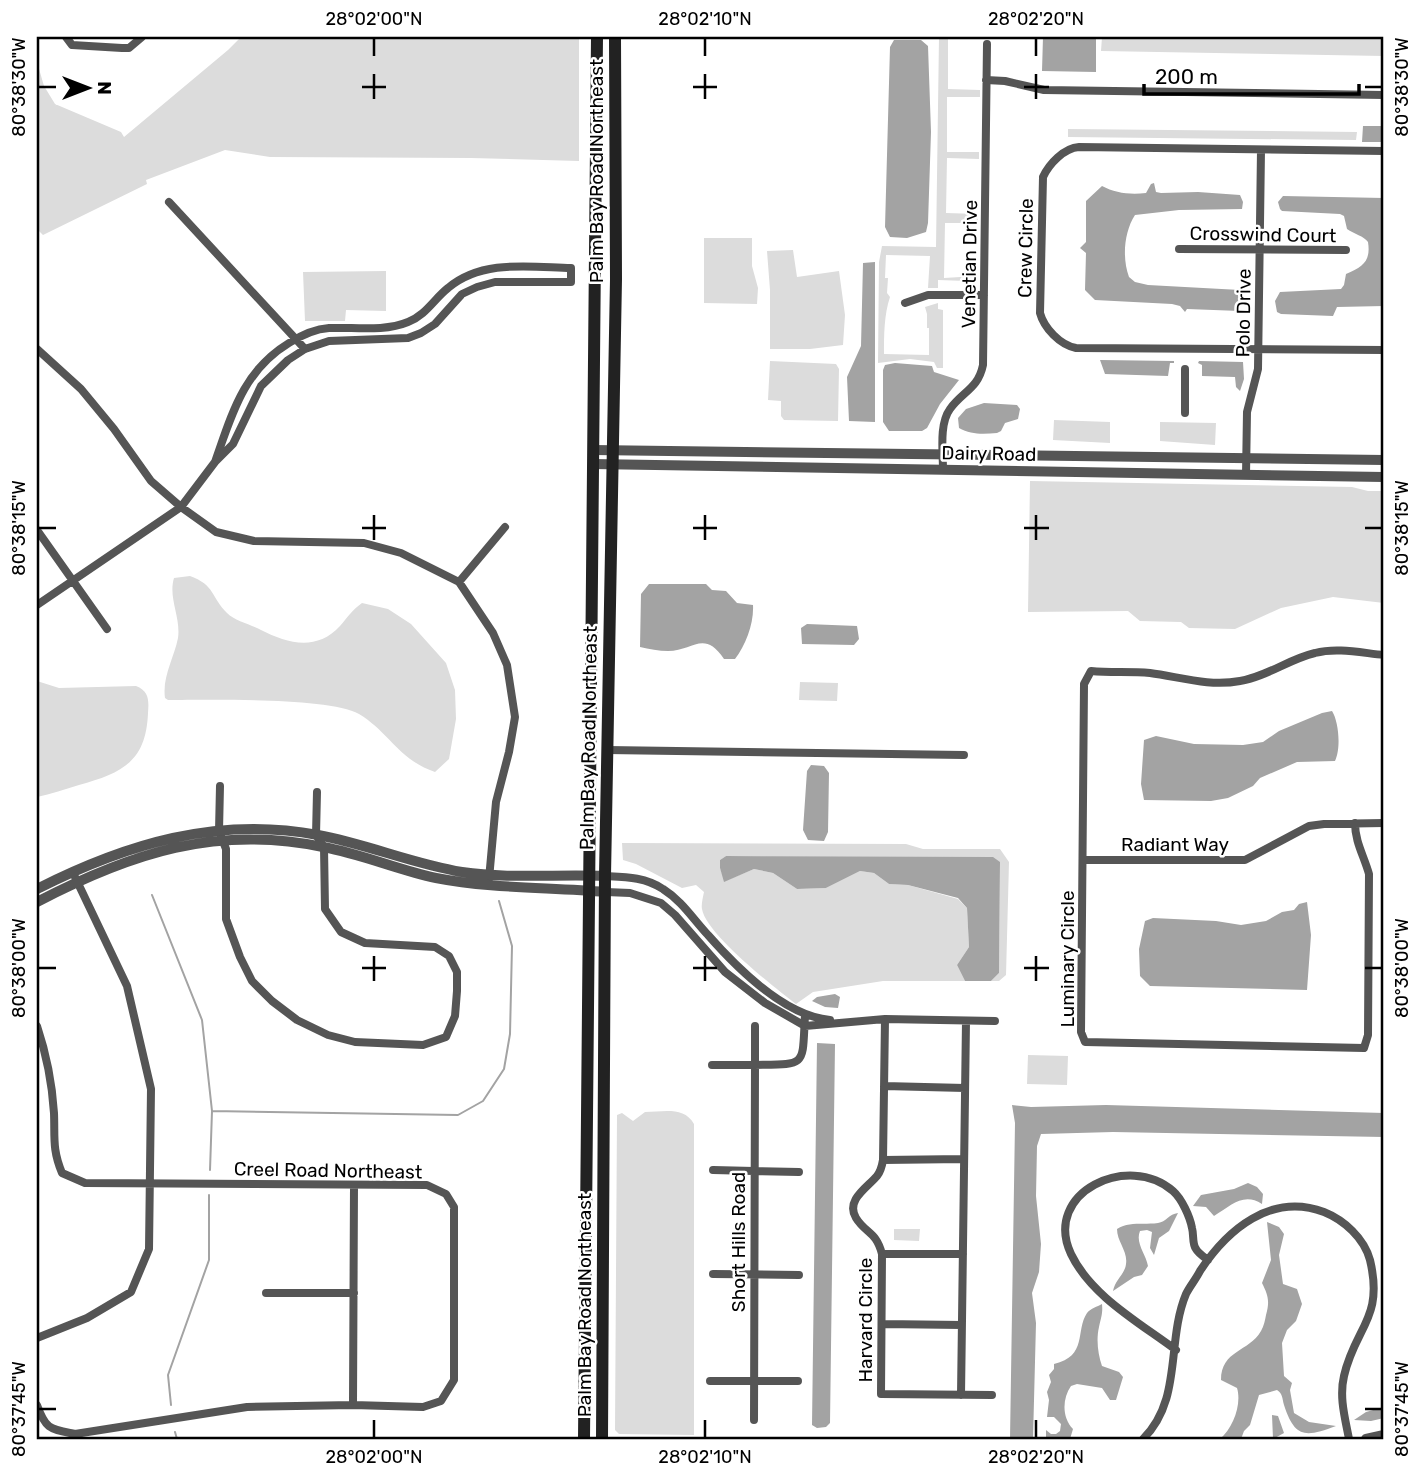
<svg xmlns="http://www.w3.org/2000/svg" width="1421" height="1476" font-family="Rubik,sans-serif">
<rect width="100%" height="100%" fill="#fff"/>
<path fill="#dcdcdc" d="M241,37H579V161L471,158L270,157L225,150L146,180L147,184L43,235L37,229V62L44,86L55,104L121,132L124,137L228,50Z
M939,37H948V89L980,90V97H947V152H979V159L947,158L946,213L978,214V223H945L944,278L977,276V281L970,288L967,287V281L938,280V288H928L930,256L886,255L885,278H888L887,293L890,297C884,315 884,335 884,354L929,355V328H927V314L925,307L938,303V309L943,310V368H937L934,362L910,359L878,363L879,262L882,246L936,247Z
M1102,37H1384V56L1101,51Z
M1068,129L1357,132L1356,140L1068,137Z
M704,238H752V266L758,288L757,304L704,303Z
M793,250L797,277L839,271L845,315L843,345L810,349H770V290L767,251Z
M386,271V311L346,310L345,321H305L303,272Z
M770,361L836,364L839,369L838,421L784,420L781,416V401L768,400Z
M1054,420L1110,422V443L1053,440Z
M1160,422L1216,423L1215,445L1160,441Z
M1030,481L1352,487L1368,491H1384V603L1333,597L1281,608L1235,629L1189,628L1181,622L1140,621L1128,611L1028,612Z
M190,576C215,585 211,597 227,613C235,621 250,624 261,630C287,643 316,652 340,626C348,617 352,610 362,603L388,609L411,624L446,663L455,690L456,719L449,759L435,772C399,760 389,732 359,714C329,697 208,700 168,700L165,698C162,677 174,658 178,638C181,617 168,598 174,578Z
M37,681L59,688L136,686C149,691 149,700 148,713C146,762 122,773 79,785C65,789 51,794 37,797Z
M800,682L838,683L837,701L799,700Z
M622,843L906,844L923,849H1000L1009,862L1006,975L999,981H991L999,973L1000,862L726,856L720,860V868L725,881L754,869L773,873L797,889L826,888L860,871L874,873L889,884L908,885L958,899L967,908L969,947L957,965L965,981H883L813,992L796,1004C775,988 706,934 702,909C701,905 703,897 704,892L696,885L682,888L636,864L623,860Z
M1028,1055L1068,1056L1067,1085L1027,1084Z
M645,1112C663,1112 684,1106 694,1124V1435L619,1434L615,1430L617,1115L622,1113L633,1121Z
M894,1229H920L919,1241L894,1240Z"/>
<path fill="#a3a3a3" d="M1043,37H1096V72L1042,71Z
M894,40H921L928,46L931,132L928,223L926,232L907,238L890,237L885,227L890,47Z
M1363,126H1384V142H1362Z
M1154,183L1156,192L1161,193L1198,192L1240,195L1243,202L1242,209L1179,210L1135,215C1124,232 1122,258 1129,277L1135,282L1148,285L1240,290V311L1187,309L1185,312L1180,306L1172,304L1095,300L1085,290L1086,253L1080,248L1086,242V201L1102,186C1115,193 1130,195 1146,193L1151,184Z
M1283,196L1384,198V306L1337,307L1333,316L1281,314L1277,312L1275,301L1280,292L1341,289L1344,285L1346,274C1363,267 1371,261 1368,242C1364,236 1354,234 1347,229L1344,216L1340,214L1282,211L1280,209L1278,202Z
M875,262V422L849,421L847,377L861,346L863,263Z
M1100,360L1174,361V363H1170L1168,376L1105,374Z
M1199,361L1243,362L1244,379L1240,391L1236,387L1235,377L1202,376V365L1198,363Z
M895,363L932,366L934,372L959,380L940,404L927,428L922,431H889L883,422V370L885,365Z
M984,403L1017,405L1020,409L1018,419L1005,423L1001,431L997,433C984,434 971,435 959,428L958,418L966,409Z
M649,584H706L712,590L726,591L737,603L753,605C754,623 746,645 735,659H724C704,629 693,651 668,651C659,651 649,649 640,647L641,594Z
M807,624L857,626L859,639L854,645L802,644L801,628Z
M1332,711C1339,722 1341,749 1335,761L1297,762L1260,778L1253,786L1228,798L1211,801L1144,800L1141,784L1144,740L1156,736L1194,744L1243,745L1263,742L1279,731L1322,713Z
M811,765L824,766L829,773L828,832L824,841L808,840L803,830L807,771Z
M726,856L993,857L1000,862L999,973L991,981H965L957,965L969,947L967,908L958,898L908,885L889,884L874,873L860,871L826,888L797,889L773,873L754,869L724,882L720,868V860Z
M1307,902L1311,935L1307,990L1150,986L1140,976L1139,949L1145,921L1153,918L1216,921L1241,925L1266,921L1282,912L1294,910L1299,904Z
M835,994L840,997L838,1008L825,1007L812,1001L817,997Z
M817,1043L835,1044L830,1423L826,1427L817,1428L812,1425Z
M1012,1105L1031,1107L1106,1105L1384,1113V1137L1113,1132L1041,1134L1037,1146L1036,1196L1041,1244L1039,1272L1032,1293L1036,1323L1033,1439H1010L1015,1123Z
M1248,1183L1257,1187L1263,1194L1262,1204C1243,1192 1231,1206 1214,1216L1206,1207L1193,1206L1201,1195L1234,1189Z
M1178,1213L1169,1231L1159,1238L1154,1255L1150,1248L1152,1232L1147,1230L1140,1231C1135,1243 1146,1254 1148,1266L1142,1275L1134,1277L1113,1291C1115,1280 1125,1274 1126,1264C1128,1251 1117,1242 1117,1229C1129,1221 1143,1225 1158,1223C1166,1222 1169,1214 1178,1213Z
M1267,1222L1279,1227L1284,1234L1279,1255L1283,1284L1297,1289L1302,1304L1296,1321L1287,1330L1282,1343L1284,1376L1292,1383L1290,1390L1294,1413L1309,1422L1336,1426C1306,1437 1295,1439 1284,1405C1282,1398 1283,1394 1277,1390L1259,1395L1250,1425L1244,1431L1241,1439H1220C1233,1428 1242,1404 1237,1388L1221,1380C1221,1350 1249,1352 1261,1331C1264,1326 1265,1320 1266,1315C1270,1301 1268,1295 1262,1283L1271,1260Z
M1102,1304C1103,1313 1101,1318 1099,1327C1096,1340 1098,1354 1102,1366L1119,1372L1123,1377L1116,1400H1110L1102,1388L1077,1384L1071,1386C1062,1399 1062,1418 1073,1429L1070,1439H1046V1430L1051,1434H1056L1060,1431L1061,1424L1054,1417H1047L1049,1400L1047,1392L1051,1382L1049,1375L1054,1369V1364C1088,1356 1075,1331 1087,1313C1091,1308 1097,1307 1102,1304Z
M1384,1407V1418L1371,1421L1354,1420L1366,1412Z
M1272,1415L1278,1416L1284,1433L1273,1439Z"/>
<g fill="none" stroke-linecap="round" stroke-linejoin="round">
<path stroke="#a3a3a3" stroke-width="2" d="M152,895L202,1020L212,1111L210,1170
M212,1111L458,1115L483,1101L504,1069L510,1034L512,946L499,901
M171,1405L168,1375L209,1260V1195
M175,1432L177,1439"/>
<path stroke="#555" stroke-width="8" d="M66,37L72,45L122,48H129L142,37
M986,80L1005,81L1044,90L1384,95
M1384,151L1079,147C1064,148 1049,164 1043,177L1040,313C1044,328 1060,345 1076,348L1384,350
M169,202L305,349
M1179,249L1346,250
M905,303L928,295H984
M37,349L81,389L114,429L151,481L181,507L216,532L254,541L364,543L401,553L459,582L493,633L507,665L515,717L509,752L496,802L489,879
M1185,413V369
M943,470C943,452 939,424 950,409C963,391 978,389 983,365L987,44
M1246,475L1247,412L1258,369L1261,150
M37,530L107,629
M459,582L505,527
M37,605L181,507L215,462L233,444L261,386L288,360L305,349L329,341L408,338L421,333L435,324L462,294L477,287L495,282H571V268C530,267 482,259 448,288C434,299 426,315 408,322C384,332 354,327 329,328C315,329 300,336 289,343C243,371 232,414 215,462
M607,750L964,755
M220,786L219,831L226,849V919L240,957L252,981L272,1001L297,1020L328,1035L355,1042L423,1045L446,1037L455,1016L457,991V972L449,956L435,947L365,943L341,932L325,909L324,847L316,835L317,792
M1355,823C1355,842 1364,856 1369,874L1368,1035L1364,1048L1085,1042L1081,1032L1084,684L1091,671C1111,673 1130,671 1150,673C1180,677 1209,687 1240,681C1266,677 1289,659 1315,653C1337,647 1362,653 1384,655
M1083,860H1245L1309,826L1324,824L1384,823
M605,876C626,877 645,877 663,889C682,901 693,919 708,935C737,968 785,1016 830,1020
M606,892L630,893L661,903L675,915L725,972L765,1003L805,1026L885,1019L995,1021
M885,1019L883,1160C882,1166 881,1171 877,1176C868,1187 845,1200 856,1218C866,1234 876,1231 882,1254L881,1394L992,1395
M37,1026C47,1056 52,1081 54,1113C55,1137 52,1149 62,1173L85,1183L427,1185L446,1194L454,1207V1380L441,1401L423,1407L353,1405L247,1407L75,1434C50,1429 46,1430 37,1405
M712,1065H755V1026
M884,1086L965,1088
M883,1160L964,1159
M713,1170L799,1172
M882,1254H963
M713,1274L799,1275
M266,1293H354
M882,1324L962,1325
M37,1338L87,1318L131,1292L149,1249L151,1089L127,986L75,877
M1176,1350C1140,1323 1091,1296 1071,1254C1042,1192 1129,1152 1173,1191C1182,1199 1190,1217 1192,1228C1194,1235 1192,1244 1196,1249C1198,1253 1204,1257 1208,1260
M710,1381H798
M961,1395L966,1021
M353,1405L354,1185
M754,1420L755,1065C808,1064 802,1067 805,1015
M1143,1439C1183,1399 1166,1342 1186,1294C1190,1286 1196,1279 1200,1271C1227,1230 1271,1192 1324,1212C1344,1220 1364,1238 1370,1260C1384,1319 1355,1327 1344,1376C1339,1397 1345,1418 1349,1439"/>
<path stroke="#555" stroke-width="10" d="M593,450L1384,460
M593,464L1384,477
M37,889C126,844 217,816 318,835C367,844 413,864 462,872C509,879 558,874 605,876
M37,902C131,853 216,825 323,847C362,854 398,870 436,878C492,889 549,887 606,892
M1366,1439L1384,1435"/>
<path stroke="#222" stroke-width="12" d="M584,1439L597,37
M602,1439L605,876L616,279L615,37"/>
</g>
<path fill="none" stroke="#000" stroke-width="2.5" d="M374,38V56M705,38V56M1036,38V56M374,74V99M705,74V99M1036,74V99M38,87H56M362,87H386M693,87H717M1024,87H1049M1365,87H1382M374,515V540M705,515V540M1036,515V540M38,528H56M362,528H386M693,528H717M1024,528H1049M1365,528H1382M374,956V981M705,956V981M1036,956V981M38,968H56M362,968H386M693,968H717M1024,968H1049M1365,968H1382M38,1409H56M1365,1409H1382M374,1420V1438M705,1420V1438M1036,1420V1438"/>
<g text-anchor="middle" stroke-width="5" stroke-linejoin="round" paint-order="stroke">
<g font-size="19" fill="#000" stroke="#fff">
<text transform="translate(596 171) rotate(-90)" y="7">Palm Bay Road Northeast</text>
<text transform="translate(1263 234) rotate(1)" y="7">Crosswind Court</text>
<text transform="translate(1025 248) rotate(-89)" y="7">Crew Circle</text>
<text transform="translate(969 264) rotate(-89)" y="7">Venetian Drive</text>
<text transform="translate(1243 313) rotate(-89)" y="7">Polo Drive</text>
<text transform="translate(989 453) rotate(1)" y="7">Dairy Road</text>
<text transform="translate(588 738) rotate(-89)" y="7">Palm Bay Road Northeast</text>
<text x="1175" y="851">Radiant Way</text>
<text transform="translate(1067 959) rotate(-90)" y="7">Luminary Circle</text>
<text transform="translate(328 1170) rotate(1)" y="7">Creel Road Northeast</text>
<text transform="translate(738 1242) rotate(-90)" y="7">Short Hills Road</text>
<text transform="translate(584 1305) rotate(-90)" y="7">Palm Bay Road Northeast</text>
<text transform="translate(865 1320) rotate(-90)" y="7">Harvard Circle</text>
</g>
</g>
<rect width="1421" height="1476" fill="none" stroke="#ffffff" stroke-width="77"/>
<g transform="translate(88 88) rotate(90)" stroke="#ffffff" stroke-width="5" paint-order="stroke">
<path d="M0-5L12 26L0 18L-12 26Z" fill="#000000"/>
<text y="-10" font-size="19" font-weight="bold" text-anchor="middle" fill="#000000">N</text>
</g>
<path d="M1144 84v10h215v-10" fill="none" stroke="#000000" stroke-width="3.5"/>
<text x="1155" y="84" font-size="21" fill="#000000" stroke="#ffffff" stroke-width="5" paint-order="stroke">200 m</text>
<rect x="38" y="38" width="1344" height="1400" fill="none" stroke="#000" stroke-width="2.5"/>
<g font-size="18" text-anchor="middle" fill="#000">
<text x="374" y="25">28°02'00"N</text>
<text x="705" y="25">28°02'10"N</text>
<text x="1036" y="25">28°02'20"N</text>
<text transform="translate(1402 87) rotate(-90)" y="6">80°38'30"W</text>
<text transform="translate(19 87) rotate(-90)" y="6">80°38'30"W</text>
<text transform="translate(1402 528) rotate(-90)" y="6">80°38'15"W</text>
<text transform="translate(19 528) rotate(-90)" y="6">80°38'15"W</text>
<text transform="translate(19 968) rotate(-90)" y="6">80°38'00"W</text>
<text transform="translate(1402 968) rotate(-90)" y="6">80°38'00"W</text>
<text transform="translate(1402 1409) rotate(-90)" y="6">80°37'45"W</text>
<text transform="translate(19 1409) rotate(-90)" y="6">80°37'45"W</text>
<text x="374" y="1463">28°02'00"N</text>
<text x="705" y="1463">28°02'10"N</text>
<text x="1036" y="1463">28°02'20"N</text>
</g>
</svg>
